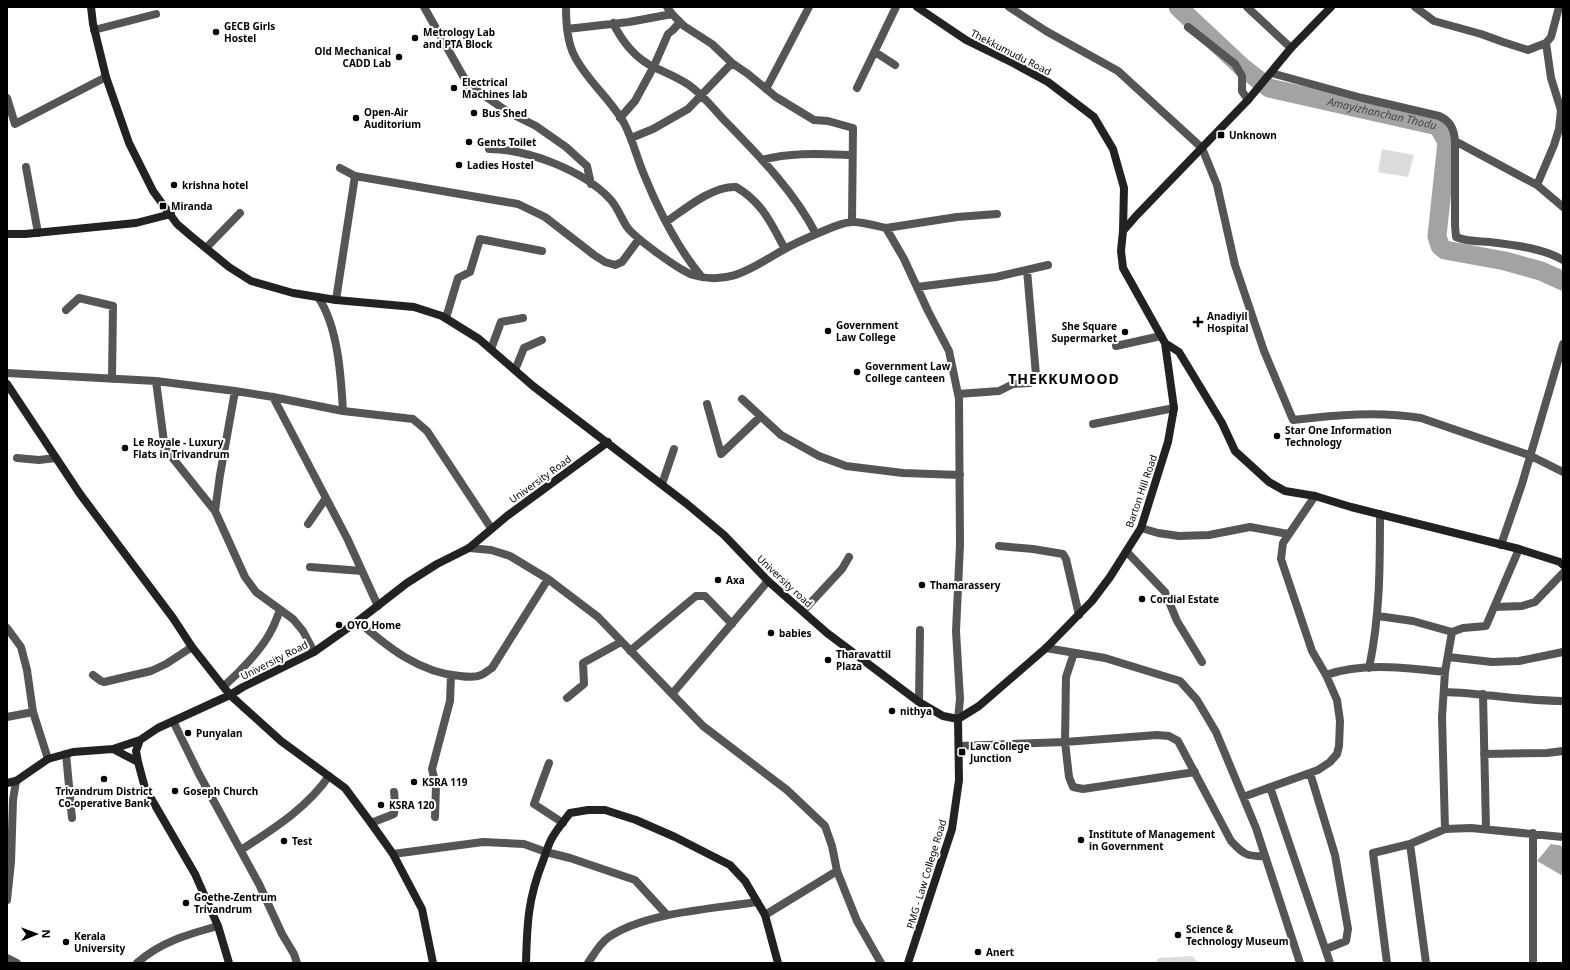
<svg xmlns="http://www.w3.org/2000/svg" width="1570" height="970" font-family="'Noto Sans',sans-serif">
<rect width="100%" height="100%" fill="#fff"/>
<path fill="#dcdcdc" d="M1382,149L1414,155L1408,177L1378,172Z
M1192,956L1199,963H1156L1158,958Z"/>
<path fill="#a3a3a3" d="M1551,844L1563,846V876L1537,861Z"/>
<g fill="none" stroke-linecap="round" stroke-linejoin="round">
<path stroke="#a3a3a3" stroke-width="19" id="s1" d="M1178,7L1242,67L1269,88L1438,126L1447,142L1437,236L1440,246L1445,250L1505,261L1541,271L1563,281"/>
<path stroke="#555" stroke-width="8" d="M424,7L471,90L479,92L508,112L536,126L566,147L587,166L591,184
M566,7C566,22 567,41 574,55C586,80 610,98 624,123C633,140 637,159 645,177C659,211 677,247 701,276
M667,7L672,14L684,26L712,44L732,63L748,74L776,97L814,120L828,121L853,128L852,222
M1009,7L1046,31L1118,71L1202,148L1217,185L1235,265L1264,351L1293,420C1335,415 1379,411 1421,418L1529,455L1563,472
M1247,7L1291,48
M1415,7L1434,21L1481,34L1503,42L1528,50L1546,43L1551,37L1559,7
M613,23C621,39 633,55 648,64C661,71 676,76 689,85C703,95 713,108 725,121C759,156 794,191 816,234
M1188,27L1235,64L1242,76V91L1248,100
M567,29L629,22L672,14
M94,30L156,14
M875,52L895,65
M1271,73L1362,98L1439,116C1450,121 1454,128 1455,141V225L1456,237C1467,242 1479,241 1490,242C1514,245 1542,248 1563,260
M857,88L896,7
M766,89L809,7
M7,98L15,124L106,77
M620,118L635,101L654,66L668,34L673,30L680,22
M631,138L653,129L688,109L732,63
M1455,141L1537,185L1554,145L1559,129L1561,110L1551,78L1546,43
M489,149C527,149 583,170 610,199C617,206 621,218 627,227C635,238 680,271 693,275C730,286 753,267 783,250C795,243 809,237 821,232C830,228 844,222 853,222C864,222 876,226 886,228L904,259L928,311L949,351L959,399L960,545L956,631L960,699L958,719
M762,160C792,152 821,154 852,155
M26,167L38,233
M355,176L518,204L545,217L594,255L605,262L615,265L622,262L639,239
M1537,185L1563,207
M666,222C685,209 712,186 736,187C762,202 771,223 785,249
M886,228L957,217L997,214
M206,248L240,213
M917,287L996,277L1048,265
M318,297C338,326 341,376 343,411
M336,300L355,176L340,168
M66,310L79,298L113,306L112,379
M446,318L458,278L470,272L480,239L542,251
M1116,346L1161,336
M491,349L501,322L523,318
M515,370L524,348L542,340
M7,373L156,381L235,391L273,397L343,411L413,419L427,431L491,528
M156,381L164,442L171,456L215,511L245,577L256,592L293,619L303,631L314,652
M958,394L999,391L1013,384L1030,383L1036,375L1027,270
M273,397L347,538L378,606
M742,399L781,435L819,456L846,466L903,473L960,475
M707,404L721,454L760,417
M1093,424L1174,408
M17,458L39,460L56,458
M662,484L674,449
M215,511L220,475L235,391
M308,524L326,498
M1141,528L1158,533L1179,536L1209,535L1250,527L1288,534
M1501,545L1522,484L1563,344
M999,546L1033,549L1063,554L1066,559L1079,615
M469,548L491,550L510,556L548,579L598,617L703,726L787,790L825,826L832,846L837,871L857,921L881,963
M1127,552L1165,592L1177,621L1202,662
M310,567L362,571
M1495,607L1522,606L1535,602L1563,573
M803,611L842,569L849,557
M1378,616L1413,621L1452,632
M358,621C387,647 420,673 460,676C467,677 475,678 481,675C485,674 488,670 492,668L548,579
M7,628L21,647L27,670L33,712L48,759
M1046,648L1105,658L1180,681L1197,700L1216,732L1256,828L1300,963
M630,651L696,596H705L732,624
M1074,653L1066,677L1065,742L1069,777L1073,787L1083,789L1195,772
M1448,657L1492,662L1519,661L1563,652
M1369,668C1380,617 1380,566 1380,514
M93,675L101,681L104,682L151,671L166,664L192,647
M1326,675C1364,662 1406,668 1445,672
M224,686C239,673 262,649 271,631C275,624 277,617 280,610
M1444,692C1484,693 1523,701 1563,701
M672,694L768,581
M1483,694L1486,829
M567,698L584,684L583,663L621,642
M919,702L920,630
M7,717L33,712
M173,721L199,774L259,884L282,934L294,954L297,963
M959,746L1065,742L1157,735L1169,736L1178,741L1231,841C1243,854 1247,857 1265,856
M66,754L72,818
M1484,754L1547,753L1563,751
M549,763L534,804L563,823
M1310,773L1335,855L1348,929L1346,941L1326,949
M1270,787L1330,963
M1243,797L1318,770L1330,762L1337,754L1339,746L1340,721L1337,700L1326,675L1312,651L1281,559L1283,543L1315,496
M435,817L436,786L432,769L450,701L451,675
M371,823L394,814L395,803L394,792
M1445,829L1471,828L1563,837
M1533,833V963
M1410,844L1426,963
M241,850C273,829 307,808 329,776
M393,854L483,842L524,844L546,852L570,858L635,880L667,915
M7,900L11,862L13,800L16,781
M765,915L837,871
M7,958L17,963
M137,963C160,942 189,934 218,926
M588,963C594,954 600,943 609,937C646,912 713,909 757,902
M1387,963L1373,853L1410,844L1445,829L1442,717L1445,672L1452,632L1463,628L1486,626L1519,549"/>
<path stroke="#222" stroke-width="8" d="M91,7L93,24L106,77L129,143L153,191L177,224L191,236L229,267L251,281L293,293L336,300L414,307L442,316L479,339L533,386L687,504L724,535L768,581L827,633L919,702L943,716L958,719
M917,7L966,40L1013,63L1048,82L1094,117L1113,149L1124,188L1123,231L1121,251L1123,268L1165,343L1174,408L1168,442L1141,528L1110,577L1092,601L1046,648L979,706L958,719
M1123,231L1136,216L1248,100L1291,48L1331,7
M7,234H25L136,223L171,214
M1165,343L1179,352L1222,423L1235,451L1269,482L1285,491L1315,496L1351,507L1519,549L1560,562L1563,565
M7,384L80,494L173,618L192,647L230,695L281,741L345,788L371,823L393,854L422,909L433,963
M113,749L140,740
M7,783L16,781L48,759L73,752L113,749L138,762
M229,963L218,926L195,874L145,788L138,762L136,751L140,740L158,728L230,695L243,687L314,652L358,621L407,583L437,564L469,548L507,516L608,442
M526,963C527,924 528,898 543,861C546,853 548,845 552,838C557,829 564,821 570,813L588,810H605L636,820L675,837L730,865L745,881L765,915L778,963
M908,963L952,829L959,780L958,719"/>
</g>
<g fill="#000" stroke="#fff" stroke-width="1.5">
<circle cx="216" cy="32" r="4"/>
<circle cx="415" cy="38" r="4"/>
<circle cx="399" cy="57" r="4"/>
<circle cx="454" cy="88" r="4"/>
<circle cx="474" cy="113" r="4"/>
<circle cx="356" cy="118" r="4"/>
<rect x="1217" y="131" width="8" height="8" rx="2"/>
<circle cx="469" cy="142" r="4"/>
<circle cx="459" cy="165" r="4"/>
<circle cx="174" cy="185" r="4"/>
<rect x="159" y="202" width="8" height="8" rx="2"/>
<path d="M1196 316h4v4h4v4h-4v4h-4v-4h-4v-4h4z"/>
<circle cx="828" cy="331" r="4"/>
<circle cx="1125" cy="332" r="4"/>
<circle cx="857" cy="372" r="4"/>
<circle cx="1277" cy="436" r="4"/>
<circle cx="125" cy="448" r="4"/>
<circle cx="718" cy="580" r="4"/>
<circle cx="922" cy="585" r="4"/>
<circle cx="1142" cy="599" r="4"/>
<circle cx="339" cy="625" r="4"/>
<circle cx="771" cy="633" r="4"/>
<circle cx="828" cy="660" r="4"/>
<circle cx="892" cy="711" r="4"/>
<circle cx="188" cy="733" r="4"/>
<rect x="958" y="748" width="8" height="8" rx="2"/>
<circle cx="104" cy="779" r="4"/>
<circle cx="414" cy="782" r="4"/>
<circle cx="175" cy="791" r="4"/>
<circle cx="381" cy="805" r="4"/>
<circle cx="1081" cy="840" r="4"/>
<circle cx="284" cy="841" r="4"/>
<circle cx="186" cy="903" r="4"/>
<circle cx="1178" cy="935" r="4"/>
<circle cx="66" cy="942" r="4"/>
<circle cx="978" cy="952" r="4"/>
</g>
<g text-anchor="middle" stroke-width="4" stroke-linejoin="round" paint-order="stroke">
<g font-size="10" font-weight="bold" fill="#000" stroke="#fff" text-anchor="start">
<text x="224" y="30">GECB Girls<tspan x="224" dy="12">Hostel</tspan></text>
<text x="423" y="36">Metrology Lab<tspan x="423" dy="12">and PTA Block</tspan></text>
<text x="391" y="55" text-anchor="end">Old Mechanical<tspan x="391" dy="12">CADD Lab</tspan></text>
<text x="462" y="86">Electrical<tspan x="462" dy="12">Machines lab</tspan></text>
<text x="364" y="116">Open-Air<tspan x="364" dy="12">Auditorium</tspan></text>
<text x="482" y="117">Bus Shed</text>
<text x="1229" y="139">Unknown</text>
<text x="477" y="146">Gents Toilet</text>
<text x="467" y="169">Ladies Hostel</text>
<text x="182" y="189">krishna hotel</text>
<text x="171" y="210">Miranda</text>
<text x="1207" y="320">Anadiyil<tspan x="1207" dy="12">Hospital</tspan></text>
<text x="836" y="329">Government<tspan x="836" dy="12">Law College</tspan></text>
<text x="1117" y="330" text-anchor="end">She Square<tspan x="1117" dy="12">Supermarket</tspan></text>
<text x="865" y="370">Government Law<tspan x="865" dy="12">College canteen</tspan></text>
<text x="1285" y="434">Star One Information<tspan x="1285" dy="12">Technology</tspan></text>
<text x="133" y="446">Le Royale - Luxury<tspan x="133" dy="12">Flats in Trivandrum</tspan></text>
<text x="726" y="584">Axa</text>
<text x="930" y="589">Thamarassery</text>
<text x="1150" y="603">Cordial Estate</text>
<text x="347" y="629">OYO Home</text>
<text x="779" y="637">babies</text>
<text x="836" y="658">Tharavattil<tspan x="836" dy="12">Plaza</tspan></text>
<text x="900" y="715">nithya</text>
<text x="196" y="737">Punyalan</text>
<text x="970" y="750">Law College<tspan x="970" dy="12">Junction</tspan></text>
<text x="422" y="786">KSRA 119</text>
<text x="104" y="795" text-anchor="middle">Trivandrum District<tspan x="104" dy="12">Co-operative Bank</tspan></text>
<text x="183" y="795">Goseph Church</text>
<text x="389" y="809">KSRA 120</text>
<text x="1089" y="838">Institute of Management<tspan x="1089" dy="12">in Government</tspan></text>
<text x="292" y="845">Test</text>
<text x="194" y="901">Goethe-Zentrum<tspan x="194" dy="12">Trivandrum</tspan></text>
<text x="1186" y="933">Science &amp;<tspan x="1186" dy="12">Technology Museum</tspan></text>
<text x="74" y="940">Kerala<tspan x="74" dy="12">University</tspan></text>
<text x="986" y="956">Anert</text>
</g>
<g font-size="10" fill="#000" stroke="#fff">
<text transform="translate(1011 52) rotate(27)" y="4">Thekkumudu Road</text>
<text transform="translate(540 479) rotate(-36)" y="4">University Road</text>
<text transform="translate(1141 491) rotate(-71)" y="4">Barton Hill Road</text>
<text transform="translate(785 581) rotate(43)" y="4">University road</text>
<text transform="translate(274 660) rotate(-27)" y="4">University Road</text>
<text transform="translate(926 874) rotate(-73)" y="4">PMG - Law College Road</text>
</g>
<g font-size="11" font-style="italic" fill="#444" stroke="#fff">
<text dy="4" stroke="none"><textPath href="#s1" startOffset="238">Amayizhanchan Thodu</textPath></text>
</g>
<g font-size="14" font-weight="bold" letter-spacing="1" fill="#000" stroke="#fff">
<text x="1064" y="384">THEKKUMOOD</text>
</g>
</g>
<rect width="1570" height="970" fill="none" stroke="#000000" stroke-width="16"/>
<g transform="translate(36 934) rotate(89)" stroke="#ffffff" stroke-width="3" paint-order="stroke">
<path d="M0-3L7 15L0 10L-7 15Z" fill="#000000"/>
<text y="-6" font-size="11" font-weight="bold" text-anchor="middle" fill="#000000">N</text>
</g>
</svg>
